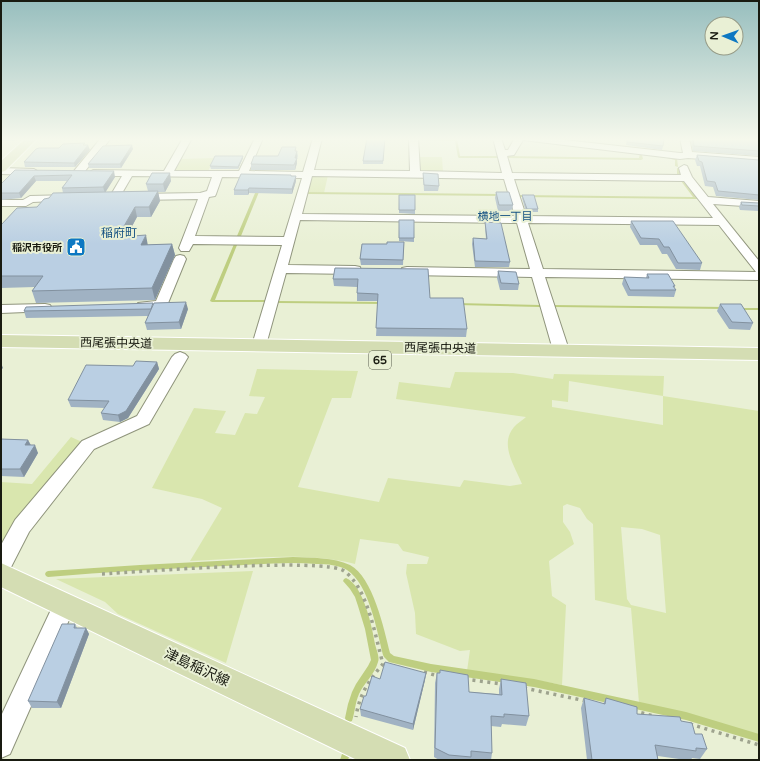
<svg xmlns="http://www.w3.org/2000/svg" width="760" height="761" font-family="'Varela Round','Noto Sans JP',sans-serif">
<rect width="100%" height="100%" fill="#e9f0d5"/>
<path fill="#d9e6ae" fill-rule="evenodd" d="M417,157H442L443,173L417,171Z
M215,158L208,171H177L175,169L180,159Z
M316,175H328L324,193L307,192L311,177Z
M257,369L358,371L351,398H332L298,487L379,502L388,478L460,487L464,480L510,486L522,484C515,466 499,445 514,427C517,423 523,420 526,417L396,399L399,382L450,388L455,372L513,373L553,379L554,374L664,376L663,396L759,411V735L686,713L639,703L631,608L595,600L593,524L587,519L580,508L567,504L563,506V522L570,532L574,544L549,561L552,596L566,605L562,685L535,680L467,671L470,650L460,651L416,634L415,613L406,573L407,564H427L429,557L403,551L398,544L360,539L355,564C306,551 241,559 190,561L222,508L202,499L152,488L194,408L226,411L215,433L235,435L245,413L257,414L265,397L249,396ZM569,381L663,396V425L552,407V400L568,402ZM621,527L642,529L660,535L666,613L631,605L627,599Z
M71,437L82,442L1,547V482L32,484Z
M253,571L226,663L118,614L105,602L56,579Z"/>
<g fill="none" stroke-linecap="round" stroke-linejoin="round">
<path fill="#bece80" fill-rule="evenodd" d="M287,138H314L313,139H288Z
M321,138H371L372,139L371,140L322,139Z
M379,138H411L412,139L411,140H378V139Z
M417,138L455,139V138H457L460,156H497L498,157L497,158H459L458,157L455,141L416,140V139Z
M640,153H646L647,154L642,155L643,159L641,160L507,158L506,157L507,156L639,158Z
M667,156L677,158L678,167L675,166V160L667,158Z
M677,168L680,169V175L677,174Z
M681,179H683L697,197V199L520,197L518,196L520,195L693,197L681,181Z
M258,186L261,187L241,236L239,237H238L237,236Z
M307,192L501,194L503,195L501,196L308,194H307Z
M234,244H235L237,245L215,300H265L267,301V302H212L210,301Z
M277,301L384,302L386,303L384,304L279,303L277,302Z
M456,303L540,305L542,306L540,307L458,305L456,304Z
M552,305L725,307L727,308L725,309L554,307L552,306Z
M735,308H759V310H735Z
M293,557C312,558 333,557 350,565C373,577 384,629 390,653L394,656L431,664L534,679L686,712L759,734V742L686,720L534,687L431,672L389,662L384,657L383,655C377,631 369,584 347,570C339,565 327,564 317,564C286,561 255,565 224,566C165,569 106,572 48,577L46,576L45,574L46,572L48,571L140,565Z
M346,578C364,586 372,627 375,644C376,649 380,657 378,662C375,674 364,683 359,694C355,703 355,712 352,721L349,722L346,721L345,718L348,704L352,692L356,684L368,666L371,660L365,629L358,606L355,597L350,589L343,581L344,579Z
M345,753L348,754L349,757L348,760H340L342,754Z"/>
<defs>
<path id="minor" d="M101,138H111L82,175H74L73,173L74,171Z
M183,138H192L174,171H239L255,138H263L249,171L303,172L313,138H322L314,170L410,171L409,138H418L420,171L502,173L493,138H501L505,150H508L515,138H547L680,153H683L680,138H689L692,152L759,157V163L688,158L680,159L523,140L514,155L507,156L512,173L681,175L679,168L684,165L687,166L692,177L708,197L759,201V207L713,204L759,261V280L545,277L569,350L566,353L561,355L556,353L553,350L532,277L407,275L402,274L401,271L402,268L407,267L530,269L517,223L300,220L288,265L355,266L360,267L361,270L360,273L355,274L286,273L266,345L264,348L259,349L254,348L252,345L282,245L193,244L189,251H181L179,248L198,199L138,200L133,197L138,194L200,193L207,191L212,177L132,176L118,200L114,201L109,198L122,176H93L88,173L93,170L164,171ZM312,176L504,179L515,216L302,214ZM222,177L302,178L284,237L195,236L209,197L215,196L216,194ZM514,179L684,181L713,218L526,216ZM528,223L719,225L756,272L543,269Z
M1,168L34,169L39,172L34,175L1,174Z
M71,195L76,198L75,200L33,202L26,206H1V200H23L30,196Z
M180,255L184,256L186,259L166,308L143,310L138,309L136,306L138,303L156,301L174,259L176,256Z
M45,304L50,305L52,308L50,311L1,313V305Z
M180,352L185,354L188,357L149,424L94,449L29,532L9,571L1,574V545L15,520L82,441L137,416L172,357L175,354Z
M65,594L73,597L76,604L10,754L1,758V716L57,597Z"/>
<path id="major" d="M26,138H38L5,171L1,172V161Z
M1,335L759,348V360L1,347Z
M1,563L405,748L410,760H357L1,587Z"/>
</defs>
<use href="#minor" stroke="#8f947c" stroke-width="2"/>
<use href="#major" stroke="#fff" stroke-width="2"/>
<path stroke="#9ea38e" stroke-width="3.5" stroke-dasharray="3 4.5" stroke-linecap="butt" d="M102,574C138,572 324,557 344,571C368,588 375,636 383,664C369,680 359,695 356,717
M424,672L438,676
M465,679L502,684
M524,688L586,701
M634,711L654,716
M690,724L759,745"/>
<use href="#minor" fill="#fff" fill-rule="evenodd"/>
<use href="#major" fill="#d4ddb3" fill-rule="evenodd"/>
</g>
<path fill="#a0b2c3" d="M1,138H17L14,141H1Z
M385,138L383,164H363V161Z
M627,138L663,146L662,150L626,145Z
M690,138H757L759,144V156L693,151Z
M86,145L90,150L75,167H25L24,162L59,148Z
M133,149L121,168H89L88,164Z
M297,151L298,156L297,159V163L295,170H251V164Z
M697,155L759,160V200L716,196L713,187L705,186L700,166H697L695,160Z
M243,156V158L238,169H211L210,166Z
M15,170L115,177L105,192L148,191L146,184L171,181L165,192H158L160,201L151,217H137L129,232H134L135,235L148,245L172,244L175,255L155,300L36,303L32,291L35,287L1,288V225L37,207L49,198L63,193L62,188L67,181H36L21,198L1,200V184Z
M423,173L439,186L438,191H424Z
M291,176L296,181L292,194L249,193L248,195H234V190Z
M496,192L513,205L512,211H498L495,198Z
M399,195H415V214L399,213Z
M522,195L538,209V212H526L522,198Z
M741,202L759,203V216L758,211L740,210L739,207Z
M399,220H414V242L399,241Z
M631,221L702,263L700,270L676,269L667,254H662L657,245H640L630,227Z
M485,222L510,262L509,267H475L472,244L473,238L486,239L485,227Z
M404,242L403,265H361L360,259L387,244Z
M335,268L430,298L467,329L466,337L376,336L378,301H357V287L334,286L333,279Z
M498,271L519,284L518,290H500L497,278Z
M647,274L675,286L674,288L676,290L674,297L628,296L622,284L624,277L646,278Z
M720,304L753,323L750,330L729,329L717,311Z
M26,307L188,309L181,329L147,330L145,323L148,316L26,318L24,311Z
M157,362L159,369L128,418L120,422L103,420L101,413L105,408L71,407L68,400L133,366Z
M1,439L28,440L31,445L38,453L24,477L1,476Z
M75,624L77,628H86L89,634L61,708H32L28,701Z
M426,673L425,680L413,730L361,716L360,709L366,696L380,679Z
M437,673L469,692L499,694V689L501,679L529,716L526,726L502,724L501,727L491,726L492,753L491,760H439L434,757L435,683Z
M584,698L603,704L606,698L637,714L681,721L695,734L707,749L700,759L692,758L691,760H686L658,756V760H587L581,708Z"/>
<path fill="#82919f" d="M13,138H17L14,141Z
M88,145L90,150L75,167L74,163Z
M132,145L133,149L121,168L120,164Z
M297,151V163L295,170V158Z
M243,156V158L238,169V167Z
M114,171L115,177L105,193L103,187Z
M170,173L171,181L165,192L163,184Z
M34,176L36,181L21,198L19,193Z
M296,176V181L292,194V189Z
M249,188V193L248,195V190Z
M158,191L160,201L151,217L149,207Z
M135,207L137,217L123,243L120,233Z
M146,235L148,246L141,245Z
M172,244L175,255L155,300L152,288Z
M186,302L188,309L181,329L179,322Z
M157,362L159,369L128,418L120,422L118,415Z
M1,363L3,368L1,370Z
M28,440L32,448L25,445Z
M35,445L38,453L24,477L20,469Z
M86,628L89,634L61,708L57,702Z
M426,673L425,680L413,730V724Z"/>
<path fill="#bacfe3" stroke="#82919f" d="M367,138H385L383,161H363Z
M627,138H664L663,146L627,142Z
M693,138H757L759,144V151L694,146Z
M85,143L83,145H88L74,163L24,162L36,149L39,148H59L63,144Z
M132,145L120,164H88L103,146Z
M282,147H296L295,151H297L295,158H297L294,165L251,164L254,156H278Z
M697,155L759,160V195L718,191L715,182L707,181L702,162L699,161Z
M215,156H243L238,167L210,166Z
M15,170L114,171L103,187L62,188L72,175L34,176L19,193H1V184Z
M152,173H170L163,184H146Z
M423,173L438,174L439,186L424,185Z
M241,174L291,175V176H296L292,189L249,188L248,190H234Z
M158,191L149,207H135L120,233L134,232L133,236L146,235L141,245L172,244L152,288L32,291L43,276H1V225L17,208L37,207L44,199L49,198L53,193Z
M496,192H509L513,205H499Z
M399,195H415V210H399Z
M522,195H534L538,209H527Z
M741,202L759,203V206L742,205Z
M399,220H414V238H399Z
M631,221H673L702,263H678L669,247H664L659,239L641,238Z
M485,222L501,223L510,262L475,261L473,238L487,239Z
M387,242H404L403,260L360,259L362,244H387Z
M335,268L428,269L430,298H463L467,329L376,328L378,294L357,293L358,279H333Z
M498,271L516,272L519,284L501,283Z
M647,274H668L675,286H673L676,290H630L624,277L649,278Z
M186,302L179,322L145,323L154,303Z
M153,303L151,309L24,311L26,307Z
M720,304H741L753,323L732,322Z
M136,361L157,362L126,411L118,415L101,413L109,401L68,400L86,365L133,366Z
M1,439L28,440L25,445H35L20,469H1Z
M62,624H75L74,628H86L57,702L28,701Z
M385,662L426,673L413,724L360,709L364,696H366L372,676L380,679Z
M440,670L468,675L469,692L502,695L501,679L526,683L529,716L504,714V717L491,716L492,753L471,751V757L449,755L435,748L437,673H440Z
M584,698L605,704L606,698L637,707V714L680,717L681,721L692,723L695,734H702L707,749L696,748V751L655,745L658,760H592Z"/>
<linearGradient id="sky" x2="0" y2="1"><stop stop-color="#97bebe"/><stop offset="0.57" stop-color="#f5f8ec"/><stop offset="1" stop-color="#f5f8ec" stop-opacity="0"/></linearGradient>
<rect width="760" height="244" fill="url(#sky)"/>
<defs>
<symbol id="civic-square" viewBox="-11 -11 22 22"><rect x="-9" y="-9" width="18" height="18" rx="4" fill="#0d78c2" stroke="#e9f0d5"/><path d="M-.6-6.5H3V-4.5H.6V-3L4-1V1h2V6H-6V1h2V-1L-.6-3ZM-1.2 2.5V6h2.4V2.5Z" fill="#fff"/></symbol>
</defs>
<g fill-rule="evenodd">
<use href="#civic-square" x="65" y="236" width="22" height="22"/>
</g>
<g text-anchor="middle" stroke-width="4" stroke-linejoin="round" paint-order="stroke">
<g font-size="10" font-weight="bold" fill="#191b11" stroke="#e9f0d5" text-anchor="end">
<text x="62" y="251">稲沢市役所</text>
</g>
<g font-size="11" fill="#165283" stroke="#e9f0d5">
<text x="505" y="220">横地一丁目</text>
</g>
<rect fill="#e9f0d5" stroke="#575b4c" stroke-width="1" x="369" y="351" width="22" height="18" rx="3"/>
<g font-size="11" font-weight="bold" fill="#191b11">
<text x="380" y="364">65</text>
</g>
<g font-size="12" fill="#165283" stroke="#e9f0d5">
<text x="119" y="237">稲府町</text>
</g>
<g font-size="12" fill="#191b11" stroke="#e9f0d5">
<text transform="translate(116 343) rotate(1)" y="4">西尾張中央道</text>
<text transform="translate(440 348) rotate(1)" y="4">西尾張中央道</text>
</g>
<g font-size="14" fill="#191b11" stroke="#e9f0d5">
<text transform="translate(197 667) rotate(25)" y="5">津島稲沢線</text>
</g>
</g>
<rect width="760" height="761" fill="none" stroke="#191b11" stroke-width="4"/>
<g transform="translate(724 36) rotate(272)"><circle r="19" fill="#e9f0d5" stroke="#969b87"/>
<path d="M0-3L7 15L0 10L-7 15Z" fill="#0d78c2"/>
<text y="-6" font-size="11" font-weight="bold" text-anchor="middle" fill="#191b11">N</text>
</g>
</svg>
